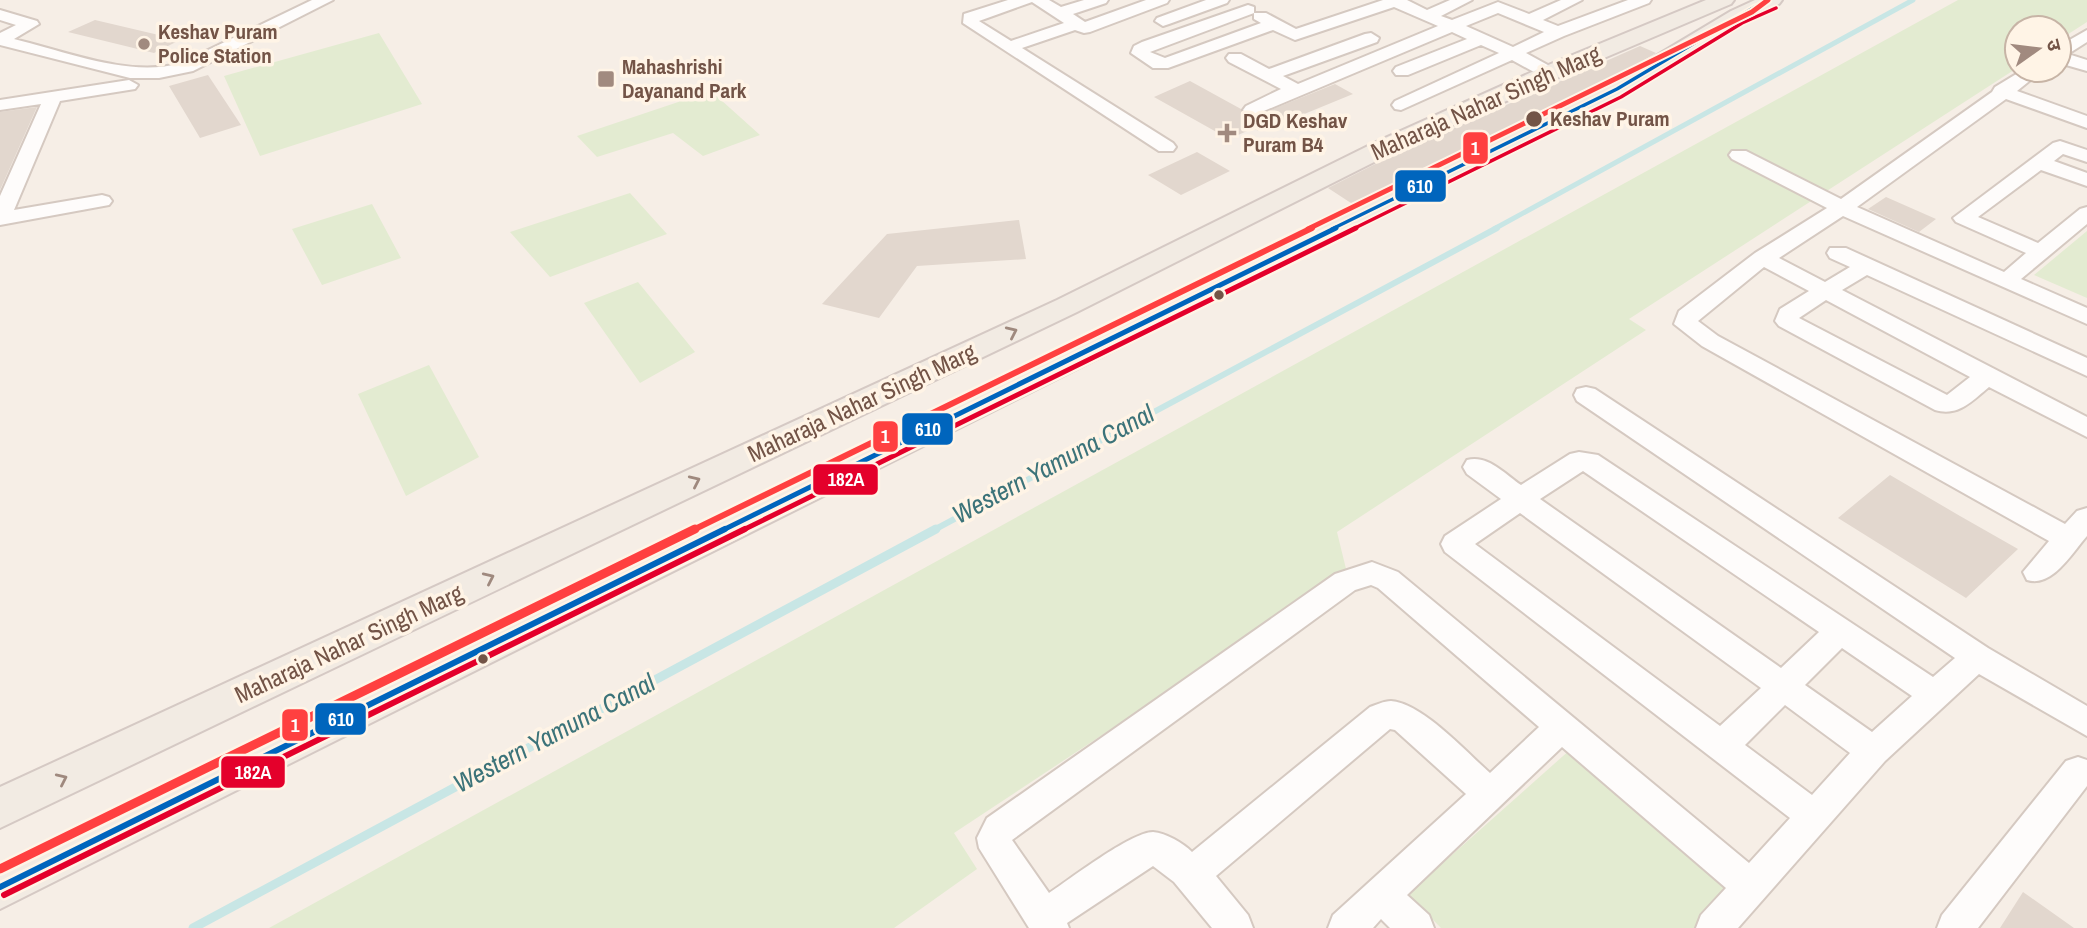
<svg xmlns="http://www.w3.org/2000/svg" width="2087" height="928" font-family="'Archivo Narrow','Noto Sans Devanagari',sans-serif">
<rect width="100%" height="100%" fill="#f6eee6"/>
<path fill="#e3ebd1" d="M1958,0H2087V22L2059,40V28H2017V68L1629,319L1646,330L1337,532L1347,573L954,833L977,869L894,928H269Z
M379,33L422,104L260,156L224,76Z
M711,91L760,135L703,156L673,133L597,157L577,136Z
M630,193L667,234L550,277L510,232Z
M372,204L401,258L322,285L292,229Z
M2087,231V298L2034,275Z
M638,282L695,352L640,383L584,303Z
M429,365L479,457L406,496L358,394Z
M1572,748L1735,885L1695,928H1441L1408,894Z"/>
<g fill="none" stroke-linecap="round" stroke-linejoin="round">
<path stroke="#c8e6e5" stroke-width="5" d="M1494,229L1913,0"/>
<path stroke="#c8e6e5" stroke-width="6" d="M932,531L1497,228"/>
<path stroke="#c8e6e5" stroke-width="9" d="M193,928L936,529"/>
</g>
<path fill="#e2d7ce" d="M95,20L180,40L154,53L68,32Z
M1640,46L1656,53L1608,82L1354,205L1328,188L1395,154Z
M208,75L241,125L200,138L169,86Z
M1190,81L1241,109L1244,116L1251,118L1335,84L1353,94L1275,126L1258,131L1254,128L1229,139L1154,97Z
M37,107L0,190V112Z
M1197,152L1230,171L1181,195L1148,175Z
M1886,197L1936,219L1919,232L1868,209Z
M1019,220L1026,259L917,266L879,318L822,304L887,234Z
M1890,475L1960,516L2018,549L1966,598L1838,518Z
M2023,892L2074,928H2000Z"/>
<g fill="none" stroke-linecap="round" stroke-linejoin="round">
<defs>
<path id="minor" d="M312,0H333L193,71L159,78H130L0,45V33L16,25L0,20V10L37,21L39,24L14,39C65,51 129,78 181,63Z
M1008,0H1049L1061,7L1084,0H1108L1106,3L1073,14L1085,22L1146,0H1169L1167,3L1090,32L1084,33L1075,30L1022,48L1173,143L1176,147L1173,151H1159L963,23L964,14ZM1032,2L1064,23L1011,41L979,21Z
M1206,0H1229L1227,3L1169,24L1163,26L1155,21L1157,18Z
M1383,0H1407L1427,10L1450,0H1472L1441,16L1452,20L1498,2L1529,14L1561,0H1582L1543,20L1558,26L1628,0H1651L1649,3L1564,36L1526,53L1555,69L1558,73L1555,77H1543L1512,60L1401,110L1395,109L1392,105L1395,101L1499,53L1481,45L1408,75H1396L1393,71L1396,67L1467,39L1452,32L1252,116L1246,114L1243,110L1246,106L1281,89L1229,62L1226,58L1229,54H1241L1269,69L1365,34L1371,33L1379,38L1377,42L1283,76L1298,84L1438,26L1394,7L1295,40L1273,30L1168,68H1153L1131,53L1134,46L1142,42L1248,5L1254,7V13H1266L1296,29ZM1254,13V19L1261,23L1165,58L1150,52ZM1498,13L1544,32L1513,47L1466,26Z
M2087,30V42L2068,54L2087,60V71L2059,63V46Z
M2023,70H2043L2017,91L2087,116V128L2006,99L1857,207L2004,272L2026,253L1956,222L1953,218L2053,143L2060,141L2087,150V162L2063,154L2054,161L2087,173V186L2041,170L1978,217L2038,243L2080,209L2087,207V224L2021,279L2087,308V324L1843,216L1779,258L1825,282L1850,267L1830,258L1827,253L1830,248H1846L2087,358V376L1867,275L1842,290L2087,417V437L1989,387C1972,401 1958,417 1935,410L1779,326L1775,321L1780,309L1809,291L1764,267L1698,321L1718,336L2065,524L2077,511L2087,508V536C2072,553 2052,588 2027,580L2023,572L2049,541L1702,346L1674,324L1679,311L1755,253L1827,208L1732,159L1729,155L1732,151H1746L1841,199L1992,92L1995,87ZM1826,300L1970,377L1947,395L1799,318Z
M129,80L138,85L135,89L60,101L14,210L102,195L109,197L112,201L109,205L0,225V196L41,104L0,110V100Z
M1586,387L1595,389L1988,648L2087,706V736L1979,674L1885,761L1738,928H1696L1701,915L1726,888L1562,747L1407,895L1429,915L1434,928H1390L1381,919L1373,928H1328L1333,915L1466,794L1395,730L1390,729L1216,876L1248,915L1253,928H1212L1174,882L1153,866L1067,923L1069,928H1029L979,848L977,838L987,818L1335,574L1372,562L1398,572L1749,863L1790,818L1445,552L1441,544L1445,536L1501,499L1467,474L1463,467L1467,460C1487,454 1505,474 1521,485L1570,454L1579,452L1598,455L1933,677L1955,658L1577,401L1574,395L1577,389ZM1583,471L1819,632L1781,668L1540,499ZM1520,513L1761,688L1720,726L1475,544ZM1371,585L1378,588L1539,727L1490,773C1466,752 1422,703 1391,701C1384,701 1376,705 1370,707L1192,852C1183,843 1166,833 1153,832C1131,832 1069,880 1049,893L1012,840L1355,590ZM1842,648L1912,696L1872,732L1805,685ZM1785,705L1850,753L1812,795L1745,745Z
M2078,757L2087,760V786L1978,928H1937L1942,915L2066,761Z"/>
<path id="major" d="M1706,0H1734L1731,4L1557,78L1394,152L1077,312L0,828V787L1057,300L1376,142L1541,68Z
M1755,0H1782L1779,4L1745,19L1625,94L0,909V864L1609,84L1731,11Z"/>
</defs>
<use href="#minor" stroke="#d5c9c1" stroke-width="4"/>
<use href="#major" stroke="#d5c9c4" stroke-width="4"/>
<use href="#minor" fill="#fefcfb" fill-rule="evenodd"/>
<use href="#major" fill="#f2ebe3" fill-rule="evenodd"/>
<defs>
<path id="bus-1-far2" d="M1332,229L1617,89L1755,7"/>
<path id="bus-1-far1" d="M721,531L1336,228"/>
<path id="bus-1" d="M0,887L725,529"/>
<path id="bus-2-far2" d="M1353,229L1621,97L1742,23L1776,8"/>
<path id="bus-2-far1" d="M741,531L1356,228"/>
<path id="bus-2" d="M4,895L745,529"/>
</defs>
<use href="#bus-1-far2" stroke="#fff4e6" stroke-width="7"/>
<use href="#bus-1-far1" stroke="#fff4e6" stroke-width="10"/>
<use href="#bus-1" stroke="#fff4e6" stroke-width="11"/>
<use href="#bus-2-far2" stroke="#fff4e6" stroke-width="7"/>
<use href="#bus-2-far1" stroke="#fff4e6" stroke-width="10"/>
<use href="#bus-2" stroke="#fff4e6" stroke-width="11"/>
<use href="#bus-1-far2" stroke="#0065bd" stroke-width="3.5"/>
<use href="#bus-1-far1" stroke="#0065bd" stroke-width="5"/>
<use href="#bus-1" stroke="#0065bd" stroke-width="6"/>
<use href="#bus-2-far2" stroke="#e4002b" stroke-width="3.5"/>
<use href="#bus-2-far1" stroke="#e4002b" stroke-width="5"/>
<use href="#bus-2" stroke="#e4002b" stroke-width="6"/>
<defs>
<path id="metro-1-far2" d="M1308,229L1752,12L1768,0"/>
<path id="metro-1-far1" d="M691,531L1312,228"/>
<path id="metro-1" d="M0,869L695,529"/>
</defs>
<use href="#metro-1-far2" stroke="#fff4e6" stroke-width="9"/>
<use href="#metro-1-far1" stroke="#fff4e6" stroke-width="11"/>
<use href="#metro-1" stroke="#fff4e6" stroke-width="14"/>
<use href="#metro-1-far2" stroke="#ff4040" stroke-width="5"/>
<use href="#metro-1-far1" stroke="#ff4040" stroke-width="6"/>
<use href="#metro-1" stroke="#ff4040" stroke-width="9"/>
</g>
<defs><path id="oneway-chevron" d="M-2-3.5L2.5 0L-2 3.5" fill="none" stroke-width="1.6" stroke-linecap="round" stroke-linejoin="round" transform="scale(1.75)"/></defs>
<g stroke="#9f897e">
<use href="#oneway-chevron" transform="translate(1012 332) rotate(-25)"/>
<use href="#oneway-chevron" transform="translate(695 481) rotate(-25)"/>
<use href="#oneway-chevron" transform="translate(489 578) rotate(-25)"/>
<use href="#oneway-chevron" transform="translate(62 779) rotate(-25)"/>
</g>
<g fill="#a18a7f" stroke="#fff4e6" stroke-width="2.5">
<circle cx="144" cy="44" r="7"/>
<rect x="597" y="70" width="18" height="18" rx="3.5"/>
<path d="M1223.5 122.5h7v7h7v7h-7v7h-7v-7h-7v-7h7z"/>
</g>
<g fill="#735447" stroke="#fff4e6" stroke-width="2.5">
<circle cx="1534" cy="119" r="9"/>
<circle cx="1219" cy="295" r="6"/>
<circle cx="483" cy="659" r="6"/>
</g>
<g text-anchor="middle" stroke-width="7" stroke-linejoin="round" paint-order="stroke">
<g font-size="21" font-weight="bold" fill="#735447" stroke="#fff4e6" text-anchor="start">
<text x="158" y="39">Keshav Puram<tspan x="158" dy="24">Police Station</tspan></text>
<text x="622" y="74">Mahashrishi<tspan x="622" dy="24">Dayanand Park</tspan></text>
<text x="1243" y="128">DGD Keshav<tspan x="1243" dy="24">Puram B4</tspan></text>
</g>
<g font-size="21" font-weight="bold" fill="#735447" stroke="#fff4e6" text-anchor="start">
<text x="1550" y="126">Keshav Puram</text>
</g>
<g font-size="24" fill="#735447" stroke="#fff4e6">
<text transform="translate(1486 103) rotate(-24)" y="8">Maharaja Nahar Singh Marg</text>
<text transform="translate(862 403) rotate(-25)" y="8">Maharaja Nahar Singh Marg</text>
<text transform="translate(349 644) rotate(-25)" y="8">Maharaja Nahar Singh Marg</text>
</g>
<g font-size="26" font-style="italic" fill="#3c7379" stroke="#fff4e6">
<text transform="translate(1053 464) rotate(-28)" y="9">Western Yamuna Canal</text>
<text transform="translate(554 733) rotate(-28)" y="9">Western Yamuna Canal</text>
</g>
</g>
<g stroke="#fff4e6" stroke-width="2.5">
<rect x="1462" y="131" width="27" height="34" rx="7" fill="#ff4040"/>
<rect x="1394" y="169" width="53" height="34" rx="7" fill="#0065bd"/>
<rect x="901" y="412" width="53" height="34" rx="7" fill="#0065bd"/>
<rect x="872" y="420" width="27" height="33" rx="7" fill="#ff4040"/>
<rect x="812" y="463" width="67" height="33" rx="7" fill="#e4002b"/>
<rect x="314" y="702" width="53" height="34" rx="7" fill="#0065bd"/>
<rect x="281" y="708" width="28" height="34" rx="7" fill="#ff4040"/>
<rect x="220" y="755" width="66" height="34" rx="7" fill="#e4002b"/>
</g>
<g font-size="19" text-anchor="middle" font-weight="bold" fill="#fff">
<text x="1475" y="155">1</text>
<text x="1420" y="193">610</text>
<text x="928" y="436">610</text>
<text x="885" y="443">1</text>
<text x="846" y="486">182A</text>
<text x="341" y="726">610</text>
<text x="295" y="732">1</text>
<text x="253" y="779">182A</text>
</g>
<g transform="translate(2038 49) rotate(76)"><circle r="33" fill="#fff4e6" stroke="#c7b4a6" stroke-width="2"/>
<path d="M0-5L12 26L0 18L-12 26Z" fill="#a18a7f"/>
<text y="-10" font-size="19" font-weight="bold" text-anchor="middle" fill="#735447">उ</text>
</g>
</svg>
